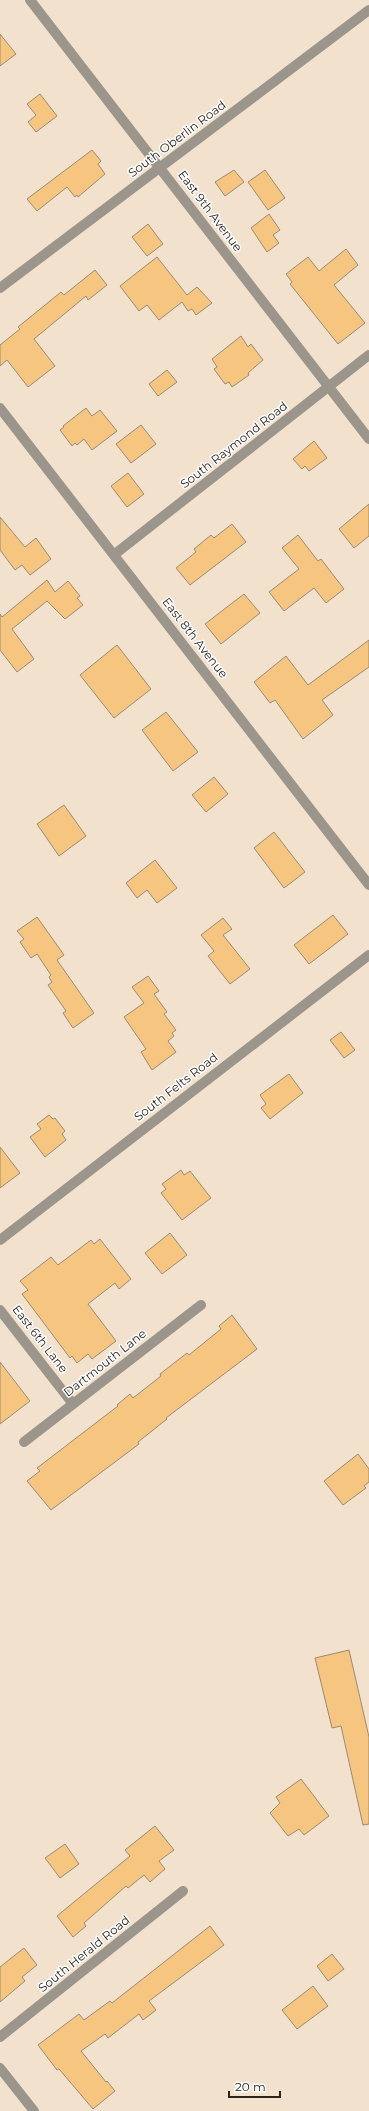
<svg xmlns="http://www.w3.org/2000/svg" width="369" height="2111" font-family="Montserrat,sans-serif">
<rect width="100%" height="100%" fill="#f2e2cd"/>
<path fill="#f6c580" stroke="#998b77" d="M0,34L16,54L0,66Z
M40,94L57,116L36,132L28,122L36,115L27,104Z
M92,150L101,161L98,164L105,174L78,197L77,195L75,197L67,187L37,211L27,199Z
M234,170L244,182L225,196L215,182Z
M265,170L285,198L268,210L248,182Z
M269,214L280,230L273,235L279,243L267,252L251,228Z
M148,224L163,244L147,256L132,237Z
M346,249L358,265L334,285L365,323L338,344L290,284L292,282L286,274L308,257L319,271Z
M157,257L187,295L197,287L212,303L196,315L192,309L188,311L182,302L159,320L147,305L139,311L120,286Z
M95,270L107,285L88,300L86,296L34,339L55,366L28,387L7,360L0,366V345L20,329L18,327L61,292L64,295Z
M241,336L248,347L251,344L263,360L248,373L249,375L232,387L229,382L225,384L214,369L217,367L212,359Z
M167,370L177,382L158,396L149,384Z
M86,408L92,416L100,410L117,431L92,450L84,439L77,445L75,443L72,446L60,430L64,427L63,426Z
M141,425L156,444L131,463L116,444Z
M314,441L327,458L309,471L305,466L302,469L293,459Z
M128,473L144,494L127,507L111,486Z
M369,504V536L354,548L339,529Z
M0,517L25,547L36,538L51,559L30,575L22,565L15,570L0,550Z
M232,524L246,542L190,585L176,568L196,552L194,549L211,535L214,538Z
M298,535L318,561L321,559L344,589L326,603L314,588L284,611L269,592L299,569L282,548Z
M47,580L55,592L68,581L80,596L77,598L83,605L65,619L47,601L12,629L34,659L17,672L0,650V614L2,617Z
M244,594L260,613L221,644L205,624Z
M369,640V667L322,700L333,715L303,739L275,700L270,703L254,682L286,656L308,685Z
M117,645L151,689L114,718L80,675Z
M166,712L198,752L173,771L142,730Z
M214,777L228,794L206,812L192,795Z
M64,805L86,836L59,856L37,824Z
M274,832L305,872L284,888L254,848Z
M155,860L177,888L157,903L147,890L137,898L126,883Z
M333,915L348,934L309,964L294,945Z
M37,917L64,955L57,960L94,1013L73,1028L63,1013L66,1011L48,985L52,982L49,977L51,975L37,954L31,958L20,942L24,939L17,931Z
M223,918L232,929L223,935L250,969L230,984L208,956L214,951L201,935Z
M148,976L159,991L154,994L167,1012L164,1014L176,1030L172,1033L174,1036L168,1041L176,1052L152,1070L141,1052L146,1049L124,1017L144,1003L132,987Z
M341,1032L355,1050L344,1058L330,1040Z
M289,1074L303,1093L270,1119L261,1108L266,1104L260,1095Z
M49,1115L53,1119L55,1118L65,1131L62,1134L66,1140L45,1157L30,1137L41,1129L37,1124Z
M0,1147L20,1173L0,1188Z
M181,1170L184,1175L190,1171L211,1198L182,1220L161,1193L166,1189L162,1184Z
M170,1233L187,1255L162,1274L145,1253Z
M100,1239L131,1279L119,1289L115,1283L88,1304L116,1341L92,1359L88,1354L77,1363L72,1356L70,1358L22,1294L28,1290L20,1281L51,1257L58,1265L91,1240L94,1244Z
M232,1315L257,1349L166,1418L167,1419L138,1442L139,1444L51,1510L27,1481L40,1471L37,1468L118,1406L117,1405L130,1394L133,1398L161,1376L160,1374L187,1353L189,1355L221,1329L219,1326Z
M0,1362L30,1401L0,1424Z
M358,1454L369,1469V1482L364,1486L366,1488L343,1505L324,1481Z
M349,1650L369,1737V1824L363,1825L341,1726L332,1728L315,1658Z
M301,1779L329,1816L304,1835L299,1829L288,1836L270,1813L280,1803L276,1797Z
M155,1826L174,1850L159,1861L165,1869L150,1882L144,1875L128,1888L126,1886L84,1923L86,1926L73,1937L57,1916L130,1856L125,1850Z
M65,1844L79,1864L60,1878L45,1858Z
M210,1926L224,1945L149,2001L156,2010L143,2020L139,2014L108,2038L105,2034L81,2051L106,2082L107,2081L115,2091L93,2109L59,2069L57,2070L38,2045L79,2014L84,2020L110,2001L112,2003Z
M24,1948L37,1965L22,1977L25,1981L0,2002V1967Z
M332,1954L344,1969L328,1981L317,1966Z
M313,1986L328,2006L297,2029L282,2010Z"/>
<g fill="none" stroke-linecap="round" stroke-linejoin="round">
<path stroke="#9b958c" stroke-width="10" d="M30,0L369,439
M0,288L369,10
M115,554L369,355
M0,1240L369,955
M0,1310L73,1404
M24,1442L201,1305
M0,2037L183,1891"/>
<path stroke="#9b958c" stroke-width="10" d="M0,408L369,885
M0,2068L34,2111"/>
</g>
<g text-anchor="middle" stroke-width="3" stroke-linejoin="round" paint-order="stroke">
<g font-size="12" fill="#2b251d" stroke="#fff">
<text transform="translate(177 139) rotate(-37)" y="4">South Oberlin Road</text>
<text transform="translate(210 211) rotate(53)" y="4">East 9th Avenue</text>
<text transform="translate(234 445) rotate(-38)" y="4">South Raymond Road</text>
<text transform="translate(195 638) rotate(52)" y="4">East 8th Avenue</text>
<text transform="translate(176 1087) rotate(-38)" y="4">South Felts Road</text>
<text transform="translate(40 1339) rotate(52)" y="4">East 6th Lane</text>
<text transform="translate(105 1363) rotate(-38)" y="4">Dartmouth Lane</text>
<text transform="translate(84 1954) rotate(-39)" y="4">South Herald Road</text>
</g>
</g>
<path d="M229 2091v6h51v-6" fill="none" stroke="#2b251d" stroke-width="2"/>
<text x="235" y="2091" font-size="12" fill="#2b251d" stroke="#ffffff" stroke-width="3" paint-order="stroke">20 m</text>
</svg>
